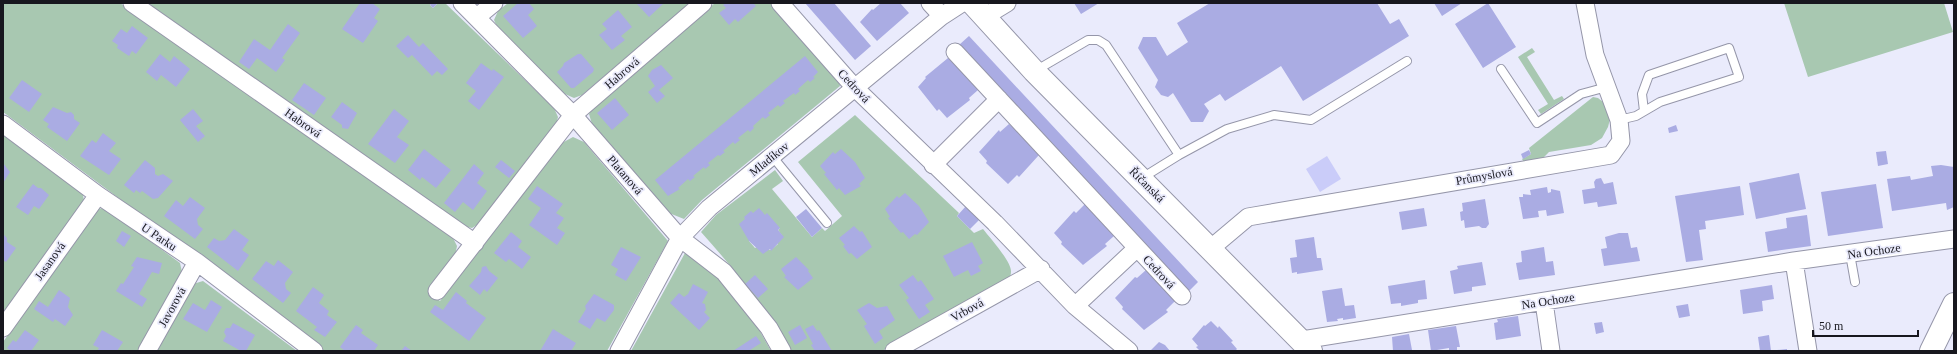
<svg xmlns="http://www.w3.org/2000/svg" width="1957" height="354" font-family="Georgia,serif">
<rect width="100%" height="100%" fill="#eaebfc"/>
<path fill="#a8c8b1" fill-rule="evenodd" d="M3,3H120L453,238L457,246L455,256L428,292L440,301L562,143L573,137L584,142L668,241L607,351H324L3,112Z
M147,3H431L430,5L433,8L438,3H445L554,108L558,117L556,125L480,223L472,228L463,226Z
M508,3H691L582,95L574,98L565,94L498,29L494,20L498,11Z
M715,3H770L838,79L840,86L702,200L684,219L669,213L592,124L589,114L594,106Z
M1784,3H1944L1953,32L1808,77Z
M1532,48L1535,52L1527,57L1554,100L1562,96L1564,99L1541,114L1538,110L1548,104L1518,57Z
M1593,97L1598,98L1603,102L1610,119L1608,127L1602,138L1591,145L1549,152L1539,162L1525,164L1522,159L1531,154L1529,148Z
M855,115L959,213L957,216L974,233L983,229C990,238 1012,262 1011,272C1011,277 1008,279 1005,282L882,351H792C766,308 735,270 701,232L716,215L775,170L783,181L772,189L812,237L822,228L825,231L842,216L798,162ZM780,228L778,230L783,237L777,242L778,244L771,250L757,247L755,248L749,241Z
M3,132L82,191L84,200L3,314Z
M105,208L180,263L182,272L138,351H3V342L96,209Z
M685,253L719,279L758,328L771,351H631Z
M203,281L297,351H157L193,284Z"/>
<path fill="#caccf9" d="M1327,156L1341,179L1320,192L1306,169Z"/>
<path fill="#aaace3" d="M360,3H372L380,9L374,18L378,21L363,43L342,29Z
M431,3H438L433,8L430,5Z
M518,3H529L534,9L528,15L537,26L523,38L503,16Z
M636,3H662L663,4L649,17Z
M726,3H753L756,6L738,22L735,19L729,25L719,13L726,8L723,5Z
M805,3H834L871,46L855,60Z
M881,3H900L909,13L877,41L860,22L872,9L873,10Z
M1074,3H1099L1081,14Z
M1210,3H1377L1390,24L1399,19L1409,36L1303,101L1281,66L1225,101L1220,94L1204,104L1209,111L1203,122H1191L1173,93L1168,97L1161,95L1155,87L1158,80L1138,48L1143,37H1156L1167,56L1188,42L1177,23Z
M1434,3H1462L1442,16Z
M1488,3L1516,47L1483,68L1455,24Z
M618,10L632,27L621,36L625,40L612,50L599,35L607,29L602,24Z
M288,24L300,33L282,58L285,60L276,72L257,58L249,69L239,62L254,39L270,50Z
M132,26L148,38L136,54L132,51L129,56L117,48L118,45L112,41L121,29L127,33Z
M408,35L419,47L423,43L448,69L442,75L437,71L432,76L412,55L408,58L396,46Z
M969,36L1198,282L1188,292L959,45Z
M160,54L170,62L174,56L190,69L176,87L161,75L157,81L146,72Z
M578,54H581L594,69L593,72L574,88H571L557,72L563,66L564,63Z
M805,56L818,72L813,77L815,78L810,82L808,80L798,89L800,91L795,95L794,93L783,101L785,103L780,107L778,105L768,113L770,115L765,119L763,117L753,126L754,128L750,132L748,130L738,138L740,140L735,144L733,142L723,151L725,152L720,156L718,155L708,163L710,165L705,169L704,167L693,176L695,177L690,181L688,179L678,188L680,189L668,196L655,180Z
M948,58L957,67L958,65L978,90L969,98L970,100L947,118L939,109L937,111L918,87L926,78L925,77Z
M481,63L492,71L493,69L504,77L479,110L468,101L476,91L466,83Z
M661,65L673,78L659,90L665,96L657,103L648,92L655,86L648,76L652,70Z
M22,80L42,94L29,112L9,98Z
M304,83L326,98L314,115L292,100Z
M615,98L629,115L612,130L597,113Z
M342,102L357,113L348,129L342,128V125L331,117Z
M53,107L67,113L71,112L74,115V119L80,123L67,141L47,127L49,124L43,120Z
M193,109L203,121L196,126L205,136L198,142L180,120Z
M394,109L409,121L397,137L409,145L395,163L368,144Z
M1009,124L1032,145L1030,146L1039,155L1019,177L1017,175L1008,184L986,163L987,161L979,152L999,130L1000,132Z
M1676,125L1678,131L1669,133L1668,128Z
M103,133L116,143L109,151L121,159L109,175L80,156L92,140L96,143Z
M424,149L451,170L436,188L422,177L420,180L408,170Z
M841,149L855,162L865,178L859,184L861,186L845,195L839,188L837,190L824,174L826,173L820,166L833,152L835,154Z
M1529,150L1531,154L1523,159L1521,154Z
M1886,151L1888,164L1878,166L1876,152Z
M145,160L155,168V174L158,176L163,174L173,181L158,198L153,199L142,191L140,193L136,190L134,193L124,185Z
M501,160L515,171L509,178L495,167Z
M3,163L10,172L3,183Z
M474,164L484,173L477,183L487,191L473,210L463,202L455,212L444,203Z
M1941,165L1954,167V207L1947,210L1946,203L1892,211L1887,179L1910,176L1911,180L1933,176L1931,166Z
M1799,173L1806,209L1756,219L1749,183Z
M1601,178L1604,184L1613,182L1617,204L1598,207L1597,202L1584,204L1582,190L1595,188L1594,182L1596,179Z
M33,184L38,188H41L49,195L39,209L34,206L28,215L16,207Z
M1876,184L1883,228L1828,236L1821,192Z
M537,186L563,204L556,213L564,218L557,228L565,233L557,245L529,225L541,208L528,199Z
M1740,186L1744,215L1705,221L1706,229L1699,230L1703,260L1686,262L1675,196Z
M1547,187L1548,193L1551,192V189L1560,191L1564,213L1547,216L1546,210L1538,211L1539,217L1523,219L1519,197H1523V194L1531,195L1530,190Z
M905,193L919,206L929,222L917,235L915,234L909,239L903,232L901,233L888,218L890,217L885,209L897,196L899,198Z
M190,197L205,208L197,219L198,225L203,229L195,239L164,216L176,200L183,206Z
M1485,199L1489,224L1486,228H1482L1479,226L1465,228L1464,220L1461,221L1460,212L1463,211L1462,203Z
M1085,204L1107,226L1106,227L1114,236L1105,244L1107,246L1083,265L1061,244L1062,242L1054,233L1074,211L1076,213Z
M966,206L980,219L970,229L957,216Z
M759,208L765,215L767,213L780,228L778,230L784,237L771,251L770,249L763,254L749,241L739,224L745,219L744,217L751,211L753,213Z
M1424,208L1427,226L1402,230L1399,212Z
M806,209L822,228L812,237L796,217Z
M1807,215L1811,246L1768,252L1765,232L1787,228L1786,218Z
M854,226L860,232L862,231L872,247L857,259L851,253L849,254L843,246L845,245L839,238Z
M234,229L249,240L242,250L249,255L238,271L207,247L214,238L219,241L225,240Z
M122,231L131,236L124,247L116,241Z
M511,232L522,241L518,247L531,257L522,269L509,259L506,262L494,253Z
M1619,233H1628L1631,248L1637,247L1640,261L1604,266L1601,249L1607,248L1605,237Z
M4,235L7,238V242L16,248L6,262L3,260Z
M1314,237L1317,258H1321L1323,270L1297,274V272L1292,273L1290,258L1297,257L1295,240Z
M972,242L983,263L978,266L981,271L971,276L968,270L954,277L943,256Z
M621,247L641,257L626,281L615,275L618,269L611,265Z
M1544,247L1546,262L1553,261L1555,275L1519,280L1516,263L1522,262L1521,251Z
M137,257L162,263L159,274L152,272L139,294L147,299L142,307L116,291L121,283L123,284L134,267L131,266Z
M796,257L809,270L808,271L813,278L798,290L784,277L786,276L781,269Z
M278,260L293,272L285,283L286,289L291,293L283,303L252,279L266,261L274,266Z
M1482,262L1486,285L1472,287V291L1454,294L1450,271L1458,269L1457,266Z
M486,266L489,271L498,278L487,292L484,289L480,295L469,286L481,272L482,267Z
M1146,270L1154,279L1156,277L1175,301L1166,310L1168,312L1144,330L1122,309L1123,307L1115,298L1135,277L1137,278Z
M755,275L768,289L758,298L745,284Z
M913,275L918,282L921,280L934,299L925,305L930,312L919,319L906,300L909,298L899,285Z
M1425,280L1427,299L1418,300V303L1401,306V303L1391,304L1388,286Z
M693,284L708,292L702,303L705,304L706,310L704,312L710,318L699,330L670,303L679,293L684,297L688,294Z
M1772,285L1774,299L1762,301L1763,311L1743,314L1740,290Z
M313,287L324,295L319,303L329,311L327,315L337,322L325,337L314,330L317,327L296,311Z
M1342,288L1345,306L1354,305L1356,318L1343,320V318L1337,319L1338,321L1327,322L1322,291Z
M59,290L70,298L68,307L73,315L65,326L55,319L53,322L34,309L39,301L48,307Z
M456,292L467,301L466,303L486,318L469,341L430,312L435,305L443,310Z
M594,294L614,305V310L605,322L597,318L590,329L578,322L586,309L585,306Z
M211,300L222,307L207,332L183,319L193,303L205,310Z
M869,303L877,308L887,306L895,320L879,331L883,338L875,344L864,326L867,324L857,310Z
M1688,304L1690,316L1679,318L1676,306Z
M1518,316L1521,336L1496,340L1494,323L1498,322L1497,319Z
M1211,321L1218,328L1219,326L1233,341L1231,342L1237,349L1235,351H1200L1196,347L1198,346L1192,339L1204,325L1205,326Z
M1602,322L1604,332L1596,334L1594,323Z
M233,323L255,335L246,351H241L223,341L226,336L224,332L226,328H230Z
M356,325L363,330L361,333L378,345L374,351L349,350L345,351L340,347Z
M800,325L807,338L795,345L788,332Z
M813,325L817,331L819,330L832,351H815L811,345L813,344L805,329Z
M1456,326L1460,347H1457V351H1449V348L1431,351L1428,330Z
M553,329L576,343L571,351H540Z
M25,330L39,340L31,351H11L7,348L13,340L16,342Z
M102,330L123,342L117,351H97L99,348L93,345Z
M1409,334L1412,350L1393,351L1392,337Z
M1769,335L1771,351H1760L1758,337Z
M756,336L761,343L750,350L751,351H733Z
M1159,342L1165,345L1170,351H1150Z
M405,346L412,351H401Z
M1787,349V351H1777V350Z"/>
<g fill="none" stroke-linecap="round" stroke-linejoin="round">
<defs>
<path id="service" d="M1501,69L1537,123L1581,94L1607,87
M1035,71L1088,40H1098L1106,45L1179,155
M1619,120L1636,116L1660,102L1739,77L1729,48L1649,75L1642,94L1644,111
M772,156L827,223
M1142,178L1179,155L1227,129L1274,115L1311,120L1407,61
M1850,254L1855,282"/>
<path id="minor" d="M132,3L475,243
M462,3L573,115L680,238L724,272L769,328L782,351
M780,3L855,88L995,223L1075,306L1129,351
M930,3L942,16
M477,17L494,3
M984,17L1007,3
M955,52L1182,296
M3,124L98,195L197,262L314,351
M933,165L999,99
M1210,249L1248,217L1611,155L1621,141L1619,120L1595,55L1585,3
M1794,261L1808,351
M437,291L573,115L703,3
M1544,302L1551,351
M1075,306L1137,248
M3,328L98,195
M1302,340L1794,261L1954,239
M147,351L197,262
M619,351L680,238L709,208L942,16L962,3
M894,351L1041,269"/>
<path id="secondary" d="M972,3L1034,71L1311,351
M1931,351L1954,304"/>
</defs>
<use href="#service" stroke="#9596a9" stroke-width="10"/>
<use href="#minor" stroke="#9596a9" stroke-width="19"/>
<use href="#secondary" stroke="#9596a9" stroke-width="24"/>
<use href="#service" stroke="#fff" stroke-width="8"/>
<use href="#minor" stroke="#fff" stroke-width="17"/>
<use href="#secondary" stroke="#fff" stroke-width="22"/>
</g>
<g text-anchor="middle" stroke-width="3.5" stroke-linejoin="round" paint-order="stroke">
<g font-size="12" fill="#17171e" stroke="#eaebfc">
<text transform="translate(622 73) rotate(-41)" y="4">Habrová</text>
<text transform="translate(854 86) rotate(47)" y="4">Cedrová</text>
<text transform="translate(303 123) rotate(35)" y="4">Habrová</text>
<text transform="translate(769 159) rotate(-39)" y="4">Mladíkov</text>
<text transform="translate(625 175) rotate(49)" y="4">Platanová</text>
<text transform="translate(1484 176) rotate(-10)" y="4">Průmyslová</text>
<text transform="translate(1147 185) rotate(45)" y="4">Říčanská</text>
<text transform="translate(159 237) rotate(34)" y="4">U Parku</text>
<text transform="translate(1874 251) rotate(-8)" y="4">Na Ochoze</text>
<text transform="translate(50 261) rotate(-55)" y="4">Jasanová</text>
<text transform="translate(1159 272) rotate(47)" y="4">Cedrová</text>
<text transform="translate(1548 301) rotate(-9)" y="4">Na Ochoze</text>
<text transform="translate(172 307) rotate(-61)" y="4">Javorová</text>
<text transform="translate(967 310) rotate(-29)" y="4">Vrbová</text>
</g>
</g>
<rect width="1957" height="354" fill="none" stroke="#17171e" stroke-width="8"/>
<path d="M1813 330v6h105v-6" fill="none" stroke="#17171e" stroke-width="2"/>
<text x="1819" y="330" font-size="12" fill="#17171e" stroke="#eaebfc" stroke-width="3" paint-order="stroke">50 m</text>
</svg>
